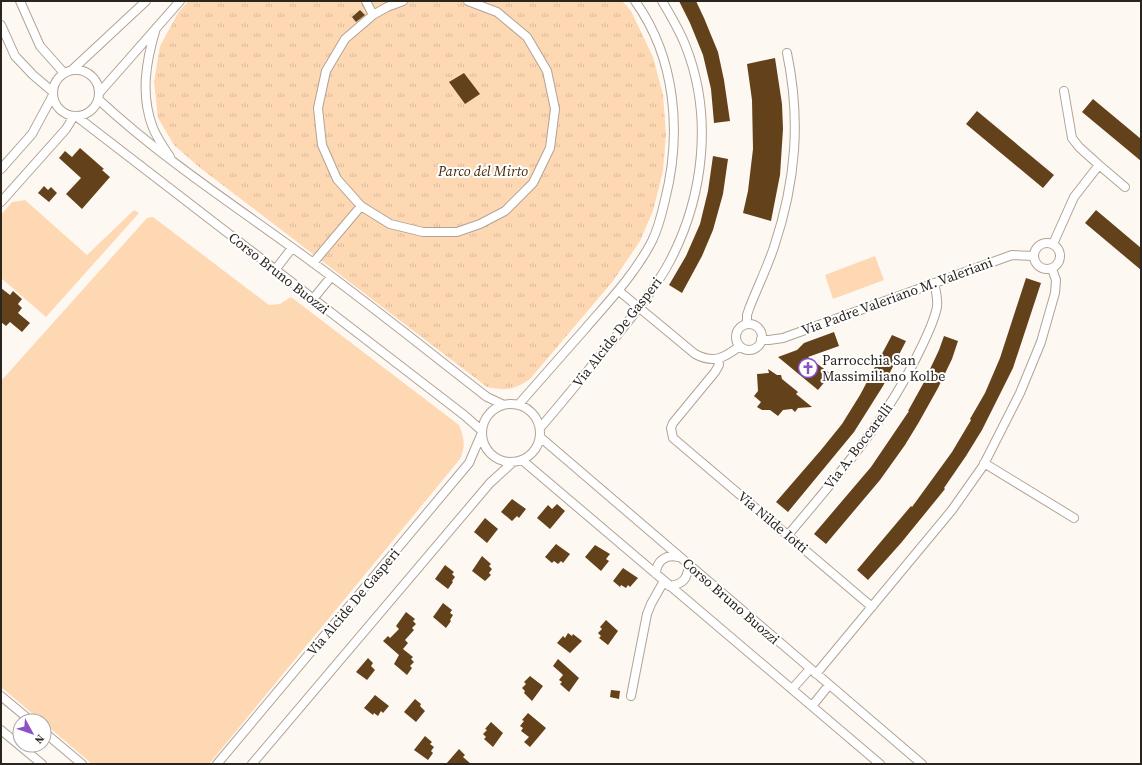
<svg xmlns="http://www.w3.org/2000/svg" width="1142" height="765" font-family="'Source Serif 4',serif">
<defs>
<pattern id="park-tufts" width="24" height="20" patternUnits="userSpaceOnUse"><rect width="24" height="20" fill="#fdd8b3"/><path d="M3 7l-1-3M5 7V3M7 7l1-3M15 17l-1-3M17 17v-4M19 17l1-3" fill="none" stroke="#d9b99a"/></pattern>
</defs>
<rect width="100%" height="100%" fill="#fef8f2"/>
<path fill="#fdd8b3" d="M25,200L87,255L134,210L139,213L46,317L1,278V215L12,202Z
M153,217L269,305L280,304L291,297L459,425C464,437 466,446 460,459L209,764H92L44,723V721H41L1,687V381L147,218Z
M875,256L884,280L833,299L825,275Z"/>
<path fill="url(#park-tufts)" d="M188,1H622L631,11L653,57L663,95L666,134L663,171L653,211L640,241L613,281L530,379C514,390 506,391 487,387L199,167L174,145L158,118L154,82L160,46L178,13Z"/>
<path fill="#63421b" d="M679,1H696L704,18L718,52L724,80L730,121L714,123L711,89L703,55L690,23Z
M360,10L365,15L356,22L352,17Z
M775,58L782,104L783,129L780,175L771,221L743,213L748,191L753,149L752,100L747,64Z
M464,73L480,94L465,104L449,82Z
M1093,99L1141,139V161L1082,112Z
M977,111L1054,175L1043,188L966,124Z
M80,148L104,169L102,170L110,177L82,209L66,194L81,178L59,158L65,151L72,157Z
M713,156L728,159L723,194L713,230L702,256L682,293L669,285L686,256L700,224L708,191Z
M44,186L48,190L51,187L57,193L49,202L38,193Z
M1096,210L1141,248V270L1085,223Z
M1026,278L1041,283L1013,368L982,430L966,456L944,488L945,489L901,543L868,580L857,570L911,506L912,507L952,452L971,420L970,419L985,393L1000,358Z
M1,288L10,295L13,291L22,299L18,304L22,308L18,313L30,323L22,332L10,322L6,326L1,322Z
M834,332L839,346L808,357L831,374L818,390L778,357L797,350L804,343Z
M892,335L906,341L883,386L854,432L788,512L776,502L821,450L842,424L860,395Z
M944,336L958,341L952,359L938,388L919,422L905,445L880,480L826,544L814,534L871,467L909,411H908L923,384L939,350Z
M768,369L777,375H781L782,379L798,392L796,394L812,407L798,408L795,412L792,409L783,410L778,416L770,410H762L757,407L761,402L754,396L758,391L757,374L769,373Z
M512,499L526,509L519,518L517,516L512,521L501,512Z
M557,504L565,511L550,529L537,518L548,505L552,509Z
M485,518L498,529L487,543L474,532Z
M556,544L570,554L563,563L561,561L558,564L554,561L552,563L545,557Z
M595,545L610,554L606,559L609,561L601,571L585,557Z
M482,556L491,564L489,566L492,569L489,573L491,575L485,581L472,571Z
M445,565L454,572L452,574L455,577L452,581L453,582L448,589L435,579Z
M623,568L638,578L630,587L628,585L626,588L621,585L620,587L613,581Z
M443,603L452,610L450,613L453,615L450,620L451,621L446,628L433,617Z
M406,612L415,619L413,621L416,624L412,628L414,630L405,640L408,643L403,649L413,657L411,659L414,662L410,666L412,668L407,675L394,664L399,655L383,641L388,636L390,638L399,629L396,626Z
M606,620L618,631L608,645L599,638L601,636L598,633L602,629L600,627Z
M568,633L572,636L573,634L582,641L570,653L557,643L563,636L565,638Z
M368,658L373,663L371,666L375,670L367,680L356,672Z
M558,659L579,678L569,692L560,684L562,682L559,680L563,675L561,673L553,666Z
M530,676L543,686L532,701L524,693L525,691L522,688L526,684L524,682Z
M611,690L620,691L619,699L610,697Z
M375,695L389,706L383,713L381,711L378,716L374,713L373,715L364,708Z
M415,699L421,704L420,706L425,711L416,722L404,712Z
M528,713L546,728L530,747L524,742L529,737L521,731L523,728L520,726L524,721L522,720Z
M491,722L503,733L493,747L484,739L486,737L483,734L487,730L485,729Z
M425,736L432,742L430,744L434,747L431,751L433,753L428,760L414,750Z
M459,749L465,755L463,757L471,764H446Z"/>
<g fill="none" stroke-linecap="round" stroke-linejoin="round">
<defs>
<path id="minor" d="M20,1L40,46L64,73
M366,1L373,15
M403,1L387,7L373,15L345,39L326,71L318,108L322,145L337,179L361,206L390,224L423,232H457L480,224L505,211L533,183L550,148L555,109L547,71L527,37L497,12L468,1
M1,25L15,56L33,75L53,92
M156,28C146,61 140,95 153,128C157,138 164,148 170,157
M53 93a23 23 0 1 1 46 0a23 23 0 1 1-46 0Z
M72,70L146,1
M100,92L180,1
M99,100C165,161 240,209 312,262C372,306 429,352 487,397L502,404
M76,116L464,415L481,430
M1099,165L1125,187
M1,169L32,134L53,95
M1,202L66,129L74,116
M1034 256a13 13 0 1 1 26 0a13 13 0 1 1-26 0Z
M1053,244L1074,197L1099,165L1079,147L1072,138L1064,91
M313,263L361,206
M275,270L292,248
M619,291L695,354C714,364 724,358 740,346
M313,299L331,277
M747,324V315L749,309C757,288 767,268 774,247C796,181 801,120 787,53
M736 337a13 13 0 1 1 26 0a13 13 0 1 1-26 0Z
M761,339L769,340L783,338L1012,255L1034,256
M718,359L719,365L715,372L673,423L671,428L673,438L872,607
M482 433a29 29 0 1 1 58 0a29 29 0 1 1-58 0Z
M519,404C541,379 563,354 585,329C609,301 635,274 652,241C658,229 662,213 665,200C682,133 676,58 635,1
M540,428C565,399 589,369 614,339C634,314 655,289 670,261C704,196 713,116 686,47C680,31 671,16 662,1
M540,437L922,764
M522,460L880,764
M984,463L1074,518
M788,535C837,477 886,421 919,352C926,338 934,322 937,307C938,298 936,291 934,283
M656,574C656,561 666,554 678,557
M669,586C684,584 687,579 689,565
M816,674L952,510L983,466L1020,393L1041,342L1055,293L1056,280L1052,269
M792,689L810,669
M1,696L31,721
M631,696L647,614L651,604L664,581
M812,706L829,685
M1,730L42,764
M44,732L82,764
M217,764L469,463L481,435
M252,764L490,483L513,462"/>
</defs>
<use href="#minor" stroke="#b1a395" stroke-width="10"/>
<use href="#minor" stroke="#fff" stroke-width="8"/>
</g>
<defs>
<symbol id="church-ring" viewBox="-11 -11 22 22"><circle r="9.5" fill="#fff" stroke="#8c50c7" stroke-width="1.5"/><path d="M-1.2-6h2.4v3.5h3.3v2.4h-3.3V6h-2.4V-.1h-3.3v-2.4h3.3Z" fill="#8c50c7"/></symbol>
</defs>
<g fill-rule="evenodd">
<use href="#church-ring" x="797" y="357" width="22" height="22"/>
</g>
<g text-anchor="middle" stroke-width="4" stroke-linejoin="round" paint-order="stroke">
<g font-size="14" font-style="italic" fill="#432807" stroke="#fff">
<text x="483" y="176">Parco del Mirto</text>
</g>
<g font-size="14" fill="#2b2520" stroke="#fff">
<text transform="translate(279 273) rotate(38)" y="5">Corso Bruno Buozzi</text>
<text transform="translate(897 296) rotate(-20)" y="5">Via Padre Valeriano M. Valeriani</text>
<text transform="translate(617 332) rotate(-52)" y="5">Via Alcide De Gasperi</text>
<text transform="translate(858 446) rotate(-53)" y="5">Via A. Boccarelli</text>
<text transform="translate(773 522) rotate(40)" y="5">Via Nilde Iotti</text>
<text transform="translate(731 601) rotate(41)" y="5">Corso Bruno Buozzi</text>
<text transform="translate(353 602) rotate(-50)" y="5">Via Alcide De Gasperi</text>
</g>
<g font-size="14" fill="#2b2520" stroke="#fff" text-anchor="start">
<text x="822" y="365">Parrocchia San<tspan x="822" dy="16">Massimiliano Kolbe</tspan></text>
</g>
</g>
<rect width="1142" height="765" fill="none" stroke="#2b2520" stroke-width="4"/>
<g transform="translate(32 733) rotate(130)"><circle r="19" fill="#ffffff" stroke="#aaa8a6"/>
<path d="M0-3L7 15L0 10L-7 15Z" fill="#8c50c7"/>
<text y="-6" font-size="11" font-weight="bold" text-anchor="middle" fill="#2b2520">N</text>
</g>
</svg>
